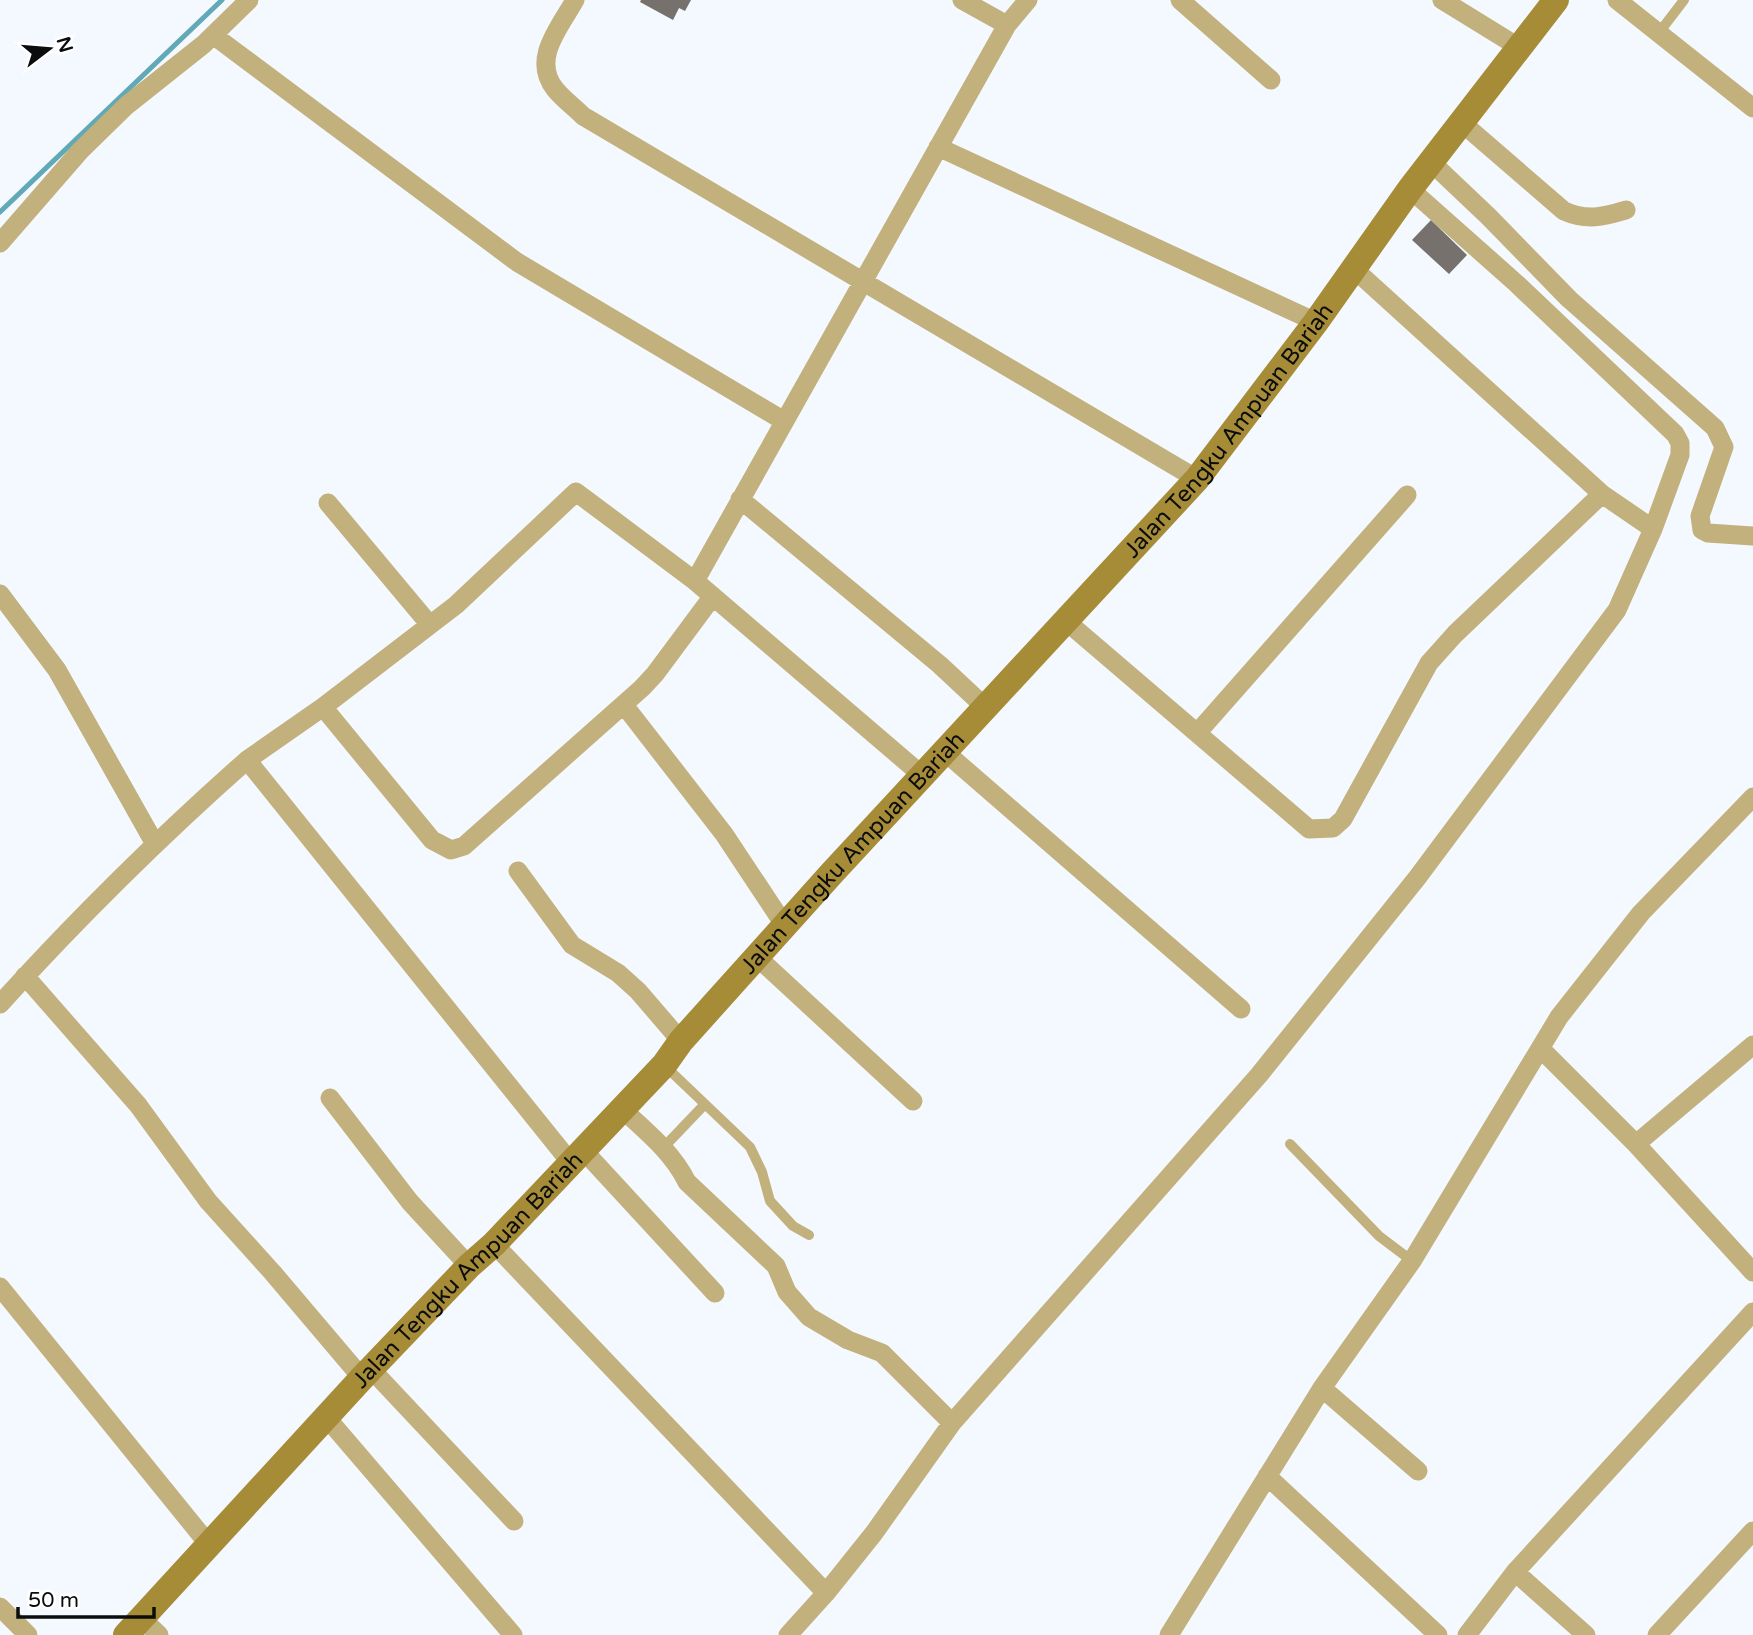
<svg xmlns="http://www.w3.org/2000/svg" width="1753" height="1635" font-family="'Varela Round',sans-serif">
<rect width="100%" height="100%" fill="#f4f9ff"/>
<g fill="none" stroke-linecap="round" stroke-linejoin="round">
<path stroke="#61a9b6" stroke-width="5" d="M0,212L222,0"/>
</g>
<path fill="#76716c" d="M641,0H691L685,11L679,8L673,20L640,2Z
M1431,220L1467,255L1449,274L1412,240Z"/>
<g fill="none" stroke-linecap="round" stroke-linejoin="round">
<path stroke="#c2b07d" stroke-width="10" d="M1658,34L1684,0
M664,1065L750,1147L762,1172L770,1201L793,1226L809,1235
M1290,1144L1379,1236L1412,1261
M664,1147L705,1104"/>
<path stroke="#c2b07d" stroke-width="19" d="M575,0C560,27 531,59 555,89C563,99 574,107 583,116L1197,479
M962,0L1007,25
M1180,0L1271,80
M1442,0L1520,48
M1617,0L1753,108
M213,35L517,262L784,421
M1461,122L1564,211C1587,221 1603,217 1626,210
M938,147L1316,322
M1431,162L1488,216L1569,299L1715,428L1724,447L1700,516L1702,530L1708,533L1753,536
M1410,189L1517,284L1675,434L1680,443V455L1653,529
M0,243L80,151L126,106L204,44L249,0
M740,499L940,665L986,708
M328,503L430,625
M695,581L1007,25L1028,0
M0,594L57,670L155,844
M1066,621L1309,829L1333,828L1343,819L1429,663L1455,634L1602,494
M624,705L724,834L785,926
M323,707L432,840L451,850L464,846L642,688L655,674L713,596
M1198,732L1407,495
M945,752L1241,1009
M518,871L572,945L618,973L638,991L681,1041
M757,957L913,1101
M25,976L138,1105L208,1201L273,1273L362,1378
M0,1004C78,918 160,837 247,760
M1541,1049L1636,1144L1753,1272
M330,1098L410,1202L469,1266
M622,1109C647,1132 672,1152 687,1182L776,1266L787,1292L809,1317L848,1340L882,1353L952,1423
M1636,1144L1753,1045
M583,1150L715,1293
M571,1163L247,760L323,707L456,605L576,492L695,581L923,776
M494,1244L826,1593
M0,1287L210,1546
M371,1369L514,1521
M1322,1388L1418,1471
M326,1417L513,1635
M1267,1476L1438,1635
M1515,1572L1586,1635
M0,1607L28,1635
M141,1618L159,1635
M788,1635L826,1593L874,1533L952,1423L1259,1075L1417,878L1617,610L1653,529L1602,494L1354,269
M1169,1635L1322,1388L1412,1261L1559,1017L1641,913L1753,797
M1467,1635L1515,1572L1753,1312
M1657,1635L1753,1531"/>
<path stroke="#a78c37" stroke-width="26" id="s1" d="M126,1635L362,1378L469,1266L494,1244L664,1065L681,1041L832,873L1197,479L1316,322L1410,189L1556,0"/>
</g>
<g text-anchor="middle" stroke-width="6" stroke-linejoin="round" paint-order="stroke">
<g font-size="23" fill="#0a0c0e" stroke="#fff">
<text dy="8" stroke="none"><textPath href="#s1" startOffset="1634">Jalan Tengku Ampuan Bariah</textPath></text>
<text dy="8" stroke="none"><textPath href="#s1" startOffset="1068">Jalan Tengku Ampuan Bariah</textPath></text>
<text dy="8" stroke="none"><textPath href="#s1" startOffset="500">Jalan Tengku Ampuan Bariah</textPath></text>
</g>
</g>
<g transform="translate(49 49) rotate(74)" stroke="#ffffff" stroke-width="5" paint-order="stroke">
<path d="M0-5L12 26L0 18L-12 26Z" fill="#0a0c0e"/>
<text y="-10" font-size="19" font-weight="bold" text-anchor="middle" fill="#0a0c0e">N</text>
</g>
<path d="M18 1607v10h136v-10" fill="none" stroke="#0a0c0e" stroke-width="3.5"/>
<text x="28" y="1607" font-size="21" fill="#0a0c0e" stroke="#ffffff" stroke-width="5" paint-order="stroke">50 m</text>
</svg>
